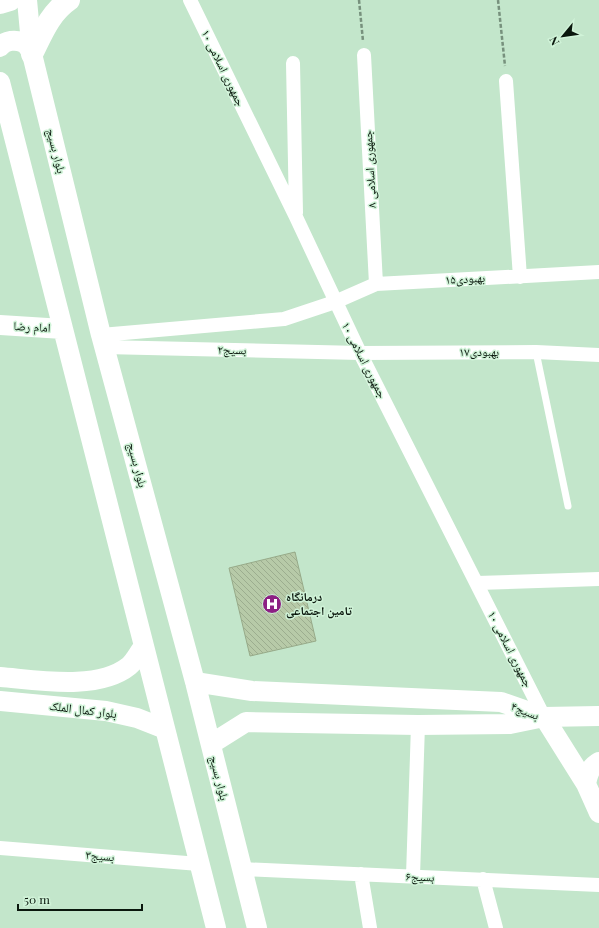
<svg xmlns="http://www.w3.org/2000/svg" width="599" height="928" font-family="'Playfair Display','Noto Naskh Arabic',serif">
<defs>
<pattern id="building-back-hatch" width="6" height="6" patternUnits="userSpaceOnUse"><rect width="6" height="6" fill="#b7caa8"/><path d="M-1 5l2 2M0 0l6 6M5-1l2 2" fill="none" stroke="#9cad8f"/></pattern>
</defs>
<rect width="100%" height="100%" fill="#c3e6cb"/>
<path fill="url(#building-back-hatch)" stroke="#97aa89" d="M295,552L316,641L250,656L229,568Z"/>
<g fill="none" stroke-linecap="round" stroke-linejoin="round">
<path stroke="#77917d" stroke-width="2.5" stroke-dasharray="4 2" stroke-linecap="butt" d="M359,0L363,41
M498,0L505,66"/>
<path stroke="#fff" stroke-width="7" d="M536,352L568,506"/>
<path stroke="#fff" stroke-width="14" d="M190,0L296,217L360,353L544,717
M364,55L376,284
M293,63L296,213
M506,81L520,277
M101,335L284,319L335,302L376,284L599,272
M104,347L360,353L536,352L599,355
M477,583L599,579
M0,848L199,864
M241,869L599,885
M361,874L370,928
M413,876L418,725
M483,879L496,928"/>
<path stroke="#fff" stroke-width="20" d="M27,0L32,54L101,335L195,682L257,928
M0,47C5,40 16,39 24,43C27,45 30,50 32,54
M0,82L216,928
M0,325L63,329
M0,677C37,680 98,691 129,666C135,661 139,652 144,646
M195,682L252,691L501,702L544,717
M0,701L106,711L137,718L165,729
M544,717L586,784L599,813
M211,744L246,722L418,725L510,724L544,717L599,716
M586,784C588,774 590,767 599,762"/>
<path stroke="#fff" stroke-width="22" d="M0,3L10,0
M32,54C42,34 50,13 69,0"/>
</g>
<defs>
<symbol id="hospital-disc" viewBox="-11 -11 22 22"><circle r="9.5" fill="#8d2084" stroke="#d0f3d8"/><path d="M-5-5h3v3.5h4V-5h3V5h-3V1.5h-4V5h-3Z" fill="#fff"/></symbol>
</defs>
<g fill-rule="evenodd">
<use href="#hospital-disc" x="261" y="593" width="22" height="22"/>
</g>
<g text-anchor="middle" stroke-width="3" stroke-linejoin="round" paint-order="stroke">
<g font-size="12" fill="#0a170d" stroke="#d0f3d8">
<text transform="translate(223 68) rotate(64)" y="4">جمهوری اسلامی ۱۰</text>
<text transform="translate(56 151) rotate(76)" y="4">بلوار بسیج</text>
<text transform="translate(370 169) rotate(-93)" y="4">جمهوری اسلامی ۸</text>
<text transform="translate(465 279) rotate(-3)" y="4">بهبودی۱۵</text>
<text transform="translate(32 327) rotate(3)" y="4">امام رضا</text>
<text transform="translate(232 350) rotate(1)" y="4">بسیج۲</text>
<text x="479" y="356">بهبودی۱۷</text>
<text transform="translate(364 360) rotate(63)" y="4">جمهوری اسلامی ۱۰</text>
<text transform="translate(137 465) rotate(75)" y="4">بلوار بسیج</text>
<text transform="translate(510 649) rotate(63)" y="4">جمهوری اسلامی ۱۰</text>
<text transform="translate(83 710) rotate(7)" y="4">بلوار کمال الملک</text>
<text transform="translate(525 711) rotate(21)" y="4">بسیج۴</text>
<text transform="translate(219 778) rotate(76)" y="4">بلوار بسیج</text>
<text transform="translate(100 856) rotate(5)" y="4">بسیج۳</text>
<text transform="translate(420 877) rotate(2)" y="4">بسیج۶</text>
</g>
<g font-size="12" font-weight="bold" fill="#0a170d" stroke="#d0f3d8" text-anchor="start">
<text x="286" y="601">درمانگاه<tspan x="286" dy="14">تامین اجتماعی</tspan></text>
</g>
</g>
<g transform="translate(563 36) rotate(241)" stroke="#d0f3d8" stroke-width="3" paint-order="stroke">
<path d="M0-3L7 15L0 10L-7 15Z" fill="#0a170d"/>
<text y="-6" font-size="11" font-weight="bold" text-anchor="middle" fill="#0a170d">N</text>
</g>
<path d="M18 904v6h124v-6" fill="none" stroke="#0a170d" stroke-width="2"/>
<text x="24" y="904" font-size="12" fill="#0a170d" stroke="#d0f3d8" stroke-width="3" paint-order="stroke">50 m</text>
</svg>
